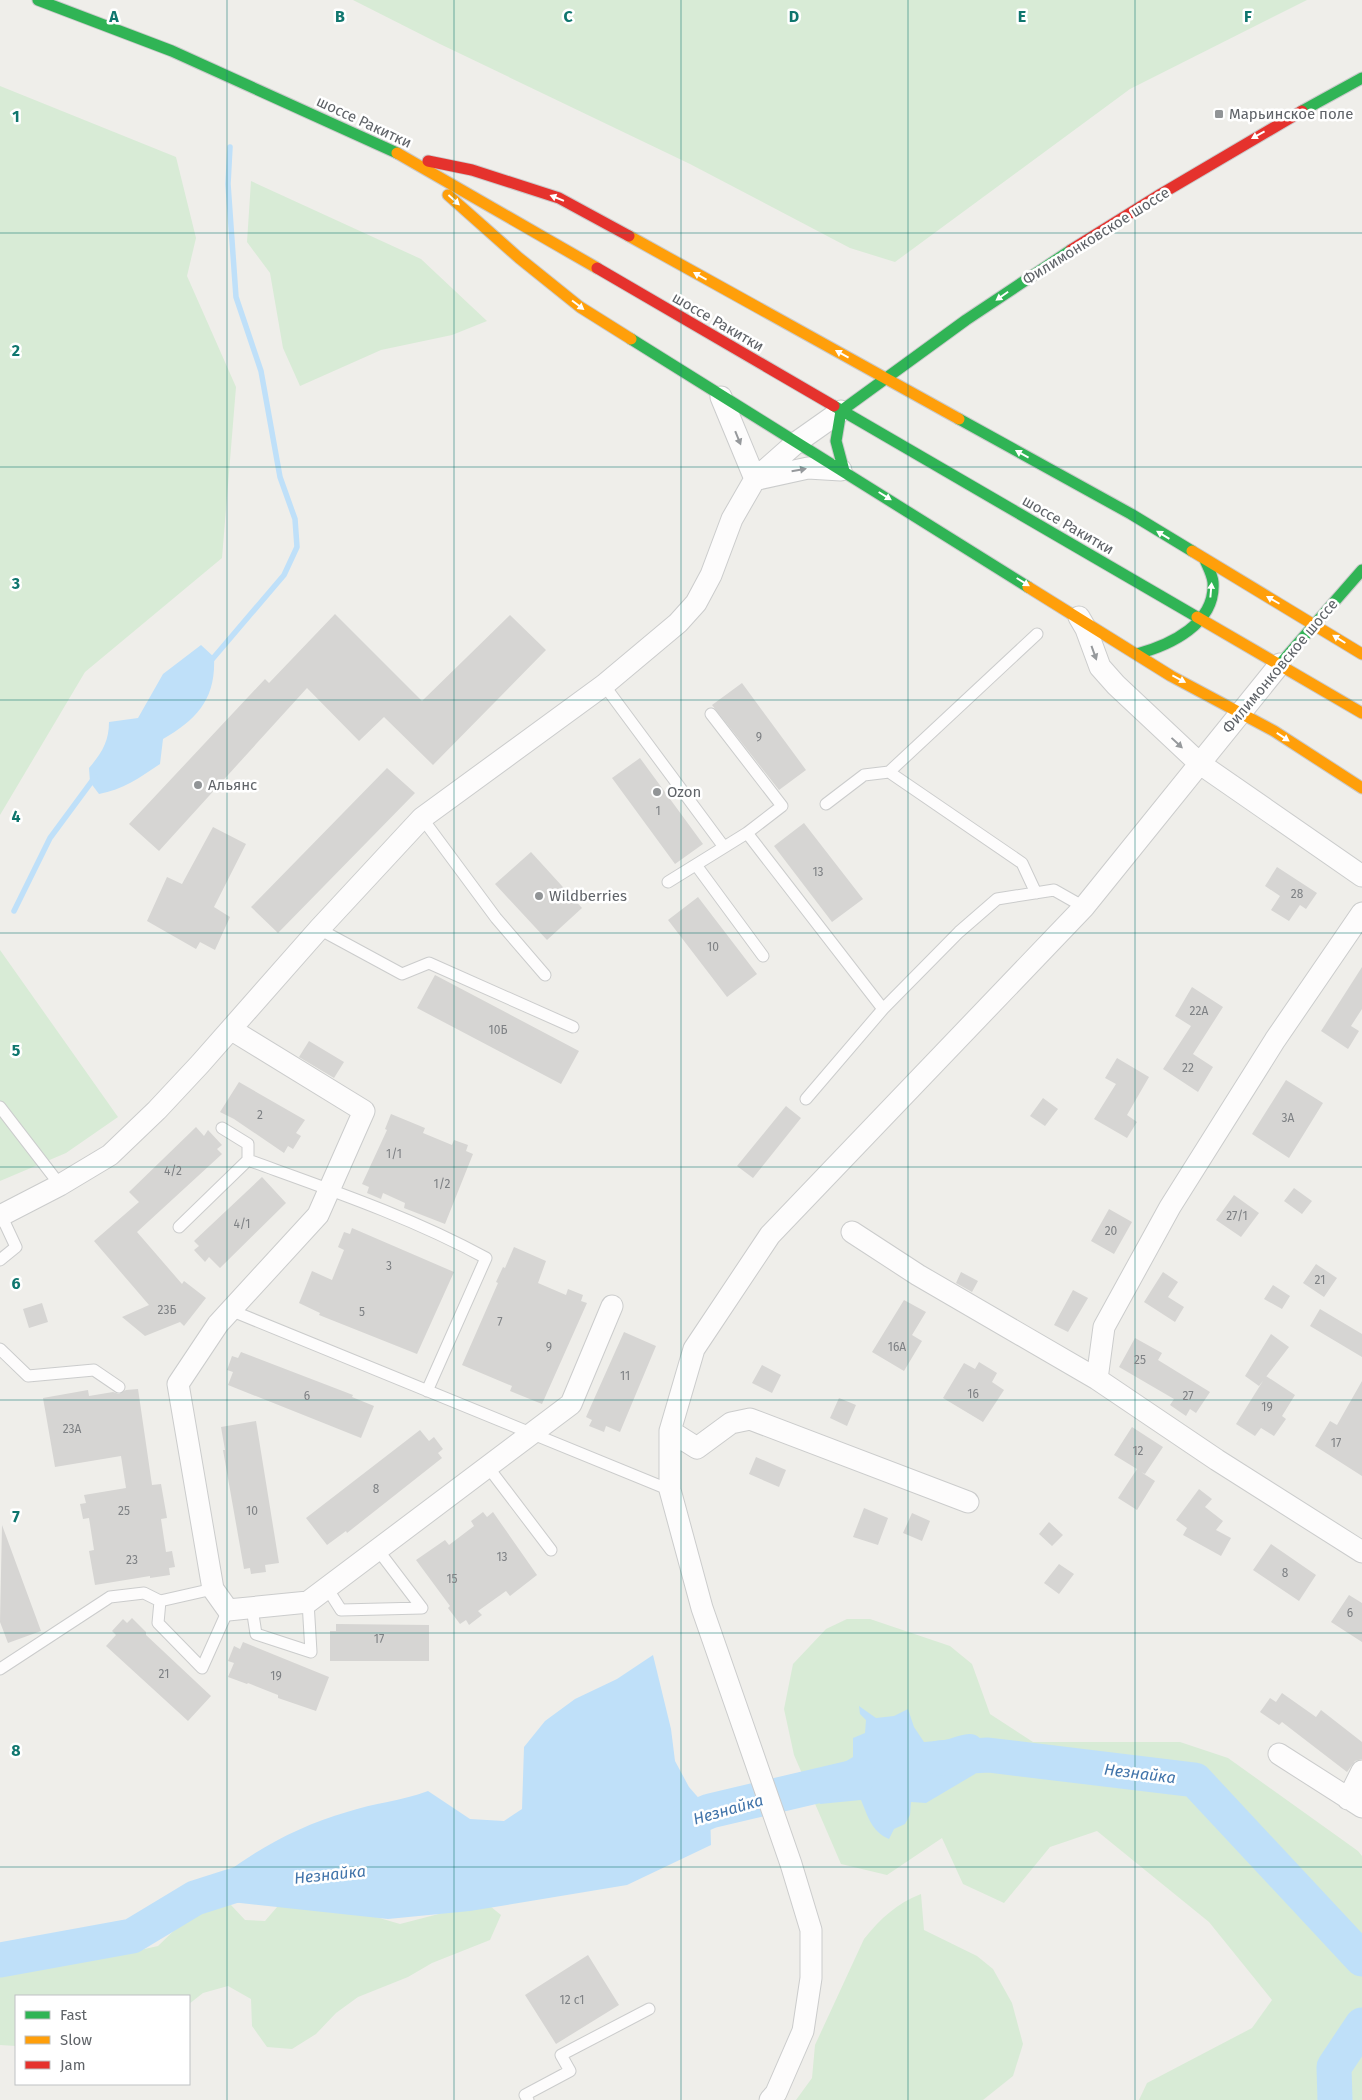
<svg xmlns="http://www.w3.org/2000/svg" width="1362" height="2100" font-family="'Fira Sans',sans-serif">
<rect width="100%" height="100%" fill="#efeeea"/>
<path fill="#d8ebd6" d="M353,0H1307L1130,89L895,262L850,248L690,164L440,44Z
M0,86L176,157L196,238L187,276L236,387L222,558L85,672L0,815Z
M251,181L421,259L487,321L452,335L381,350L300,386L283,348L270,273L247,242Z
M0,950L118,1117L66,1153L0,1181Z
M847,1619H870L950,1646L972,1664L990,1714L1033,1742H1180L1228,1758L1358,1851L1362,1856V2100H1139L1147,2083L1252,2028L1272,2000L1209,1922L1097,1831L1050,1847L1004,1903L963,1884L942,1838L887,1875L841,1864L794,1755L784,1709L793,1664L826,1629Z
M290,1892L400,1924L485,1902L501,1915L490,1940L432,1963L408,1977L358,1997L336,2013L316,2034L292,2049L267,2047L252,2026L251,1999L228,1986L203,1993L189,2004V1996H16V2046L0,2045V1977L5,1974L51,1957L118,1955L158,1946L191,1914L211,1904L231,1905L245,1920L265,1921Z
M921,1894L924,1930L977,1956L993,1969L1012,2003L1023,2044L1013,2076L983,2100H796L812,2078L815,2045L864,1939C880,1919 897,1903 921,1894Z"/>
<path fill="#bfe0f9" d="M201,645L214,657C216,699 197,719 163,739L160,764C141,777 122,790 99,794L90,782L89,768C102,753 109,741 109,722L138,718L163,674Z
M653,1655L671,1729L675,1761L689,1787L710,1811L711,1845L627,1885L470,1911L388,1919L195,1898C238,1860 290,1828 347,1812C374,1803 401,1801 428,1791L470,1819L504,1821L522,1809L524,1747L545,1721L575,1699L617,1679Z
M859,1706L876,1718L894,1716L908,1709L914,1727L924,1742C932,1741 941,1741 949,1739C970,1732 981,1729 988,1755L975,1774L926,1803L911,1802L910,1815L905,1824L894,1829L889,1839C872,1832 868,1817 861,1800L820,1804L813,1786L828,1772L853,1757V1738L865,1733L866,1720L860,1714Z"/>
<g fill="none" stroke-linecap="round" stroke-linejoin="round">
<path stroke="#bfe0f9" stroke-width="5.5" d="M209,663L284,575L297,547L295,519L280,477L261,371L236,297L228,184L230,147
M14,911L50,838L95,777"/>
<path stroke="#bfe0f9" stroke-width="35" d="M939,1758L988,1755L1195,1780L1362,1959
M667,1829L710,1811L859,1776
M0,1960L132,1936L195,1898L242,1883
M1335,2100L1334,2067L1362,2025"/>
</g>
<path fill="#d6d5d3" d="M335,614L422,701L510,615L546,650L433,765L384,717L359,741L307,688L159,851L129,824L265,679L269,683Z
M742,683L806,770L779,790L712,705Z
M640,758L703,844L675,864L612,778Z
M387,768L415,793L278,933L251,907Z
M804,823L863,899L832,922L774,846Z
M213,827L246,844L214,907L230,917L215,950L200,942L196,949L147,921L167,877L182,884Z
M531,852L582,908L547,940L495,884Z
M1277,867L1317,893L1306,909L1300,905L1289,921L1271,910L1280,896L1265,886Z
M698,897L757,974L727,997L668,920Z
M1362,967V1009L1351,1026L1359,1031L1348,1049L1321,1031Z
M435,975L579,1051L561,1084L417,1008Z
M1192,987L1223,1007L1193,1054L1213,1067L1198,1092L1163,1069L1191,1026L1175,1016Z
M309,1041L344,1062L334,1078L299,1057Z
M1117,1058L1149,1077L1127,1115L1137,1122L1127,1138L1094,1119L1116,1084L1105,1078Z
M1286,1080L1323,1103L1289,1158L1252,1134Z
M239,1082L305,1120L296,1133L301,1136L293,1149L288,1146L284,1153L234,1119L220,1112Z
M1043,1098L1058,1109L1045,1126L1030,1116Z
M786,1106L801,1118L753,1178L737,1166Z
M391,1114L425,1128L423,1133L452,1145L454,1140L468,1145L466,1151L473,1154L445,1224L404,1208L405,1203L383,1193L381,1199L367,1193L369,1187L362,1184L387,1130L385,1129Z
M196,1127L204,1136L208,1130L222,1145L217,1149L222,1154L137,1232L182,1284L184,1281L206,1298L184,1326L180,1322L145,1336L122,1317L149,1305L94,1241L139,1202L129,1192Z
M262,1177L286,1203L220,1268L209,1257L205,1262L194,1250L199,1246L194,1241Z
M1294,1188L1312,1201L1302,1214L1284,1201Z
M1234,1195L1259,1213L1241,1237L1216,1220Z
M1109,1209L1132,1222L1114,1254L1091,1241Z
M352,1228L454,1272L417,1354L319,1315L320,1313L299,1303L312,1271L332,1280L344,1250L338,1247L344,1232L350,1234Z
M514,1247L546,1261L538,1283L566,1295L568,1289L583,1295L581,1301L587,1303L542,1404L510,1391L512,1386L462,1365L498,1283L496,1282L503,1267L505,1268Z
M1316,1264L1337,1278L1324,1297L1303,1283Z
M961,1272L978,1281L972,1292L956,1283Z
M1163,1272L1178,1282L1168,1297L1184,1307L1175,1322L1144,1302Z
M1273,1285L1290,1296L1282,1309L1264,1299Z
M1073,1290L1088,1298L1068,1332L1054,1325Z
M904,1300L926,1312L912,1335L922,1341L904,1371L872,1352Z
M42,1303L48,1322L29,1328L23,1309Z
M1320,1309L1362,1334V1357L1310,1326Z
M624,1332L656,1346L620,1432L606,1426L604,1432L589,1426L592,1420L586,1417Z
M1271,1334L1289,1347L1259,1386L1245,1376Z
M1135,1338L1162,1353L1158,1360L1210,1392L1196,1413L1190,1409L1186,1416L1170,1405L1174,1399L1119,1367Z
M241,1352L353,1395L352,1397L374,1406L361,1438L228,1385L233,1372L227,1370L232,1356L238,1358Z
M979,1362L997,1373L992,1382L1004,1390L983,1422L943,1398L964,1363L975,1369Z
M762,1365L781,1375L772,1393L752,1383Z
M1266,1376L1295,1395L1282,1416L1286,1419L1274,1436L1261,1428L1255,1436L1236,1424Z
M1362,1381V1476L1315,1446L1330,1421L1337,1425Z
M138,1389L152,1485L161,1484L167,1518L161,1519L166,1552L172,1551L175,1567L169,1568L170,1575L150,1578V1576L95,1585L89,1551L94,1550L89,1518L83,1519L80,1504L86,1503L84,1495L126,1488L121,1456L55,1467L43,1398L88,1390L89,1396L113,1392L119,1394L126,1390Z
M839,1398L856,1405L847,1426L830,1418Z
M256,1421L279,1563L265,1565L266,1572L251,1574L250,1568L244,1569L223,1450H225L221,1427Z
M1132,1427L1163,1447L1145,1474L1141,1472L1155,1481L1137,1510L1118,1498L1137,1469L1114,1455Z
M420,1430L429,1441L434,1437L443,1449L438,1453L442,1458L347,1533L346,1531L327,1545L306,1518Z
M756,1457L786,1470L779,1487L749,1474Z
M1199,1489L1212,1499L1205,1507L1223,1521L1216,1530L1231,1538L1221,1556L1183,1535L1187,1528L1176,1520Z
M864,1508L888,1518L878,1545L853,1537Z
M483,1512L487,1517L493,1512L537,1575L510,1596L506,1591L478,1611L482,1615L469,1625L466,1620L460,1624L448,1608L450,1606L416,1560L445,1540L449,1545L474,1526L471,1521Z
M912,1513L930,1521L922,1541L903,1533Z
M1049,1522L1063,1535L1052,1546L1039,1534Z
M2,1525L41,1631L8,1643L0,1622Z
M1271,1544L1316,1575L1299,1601L1253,1570Z
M1059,1564L1074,1574L1059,1594L1044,1583Z
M1349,1595L1362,1603V1642L1331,1622Z
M132,1618L146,1632V1635L211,1696L188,1721L106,1646L116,1635L112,1631L123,1619L127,1623Z
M336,1624L429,1625V1661H330V1631H336Z
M243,1642L329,1677L316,1711L278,1698V1695L248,1683L247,1684L228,1677L234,1663L228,1661L234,1646L240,1649Z
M1282,1693L1316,1717L1321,1710L1362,1742V1759L1355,1761L1347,1772L1282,1722L1279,1725L1260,1712L1270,1698L1276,1702Z
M588,1955L619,2005L556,2044L525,1995Z"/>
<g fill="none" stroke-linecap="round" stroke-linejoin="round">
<defs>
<path id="lane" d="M604,685L724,847
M889,772L1037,634
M826,804L864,775L889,772L1022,863L1036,893
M422,818L496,918L545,975
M747,833L883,1009
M696,865L763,956
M668,882L747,833L782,806L711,714
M319,929L402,974L429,963L573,1027
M806,1099L883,1009L959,932L997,899L1054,890L1084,907
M0,1107L60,1185
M222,1128L248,1144V1160
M179,1227L248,1160C328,1189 411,1217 486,1258L427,1391
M0,1260L16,1247L1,1215
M230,1310L670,1490
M0,1349L28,1376L94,1370L119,1387
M488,1467L551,1550
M327,1588L341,1610L422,1608L378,1550
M213,1589L160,1601L158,1623L202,1668L228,1610
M252,1608L256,1634L311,1652L308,1602
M0,1669L110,1597L144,1593L160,1601
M528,2100L525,2095L570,2071L561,2055L649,2009"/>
<path id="street" d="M721,397L755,479
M758,479L808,468L841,470
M1079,617L1086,629L1100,667L1116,685L1199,763L1362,876
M232,1030L364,1111L318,1215L218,1324L178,1384L213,1589L228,1610L308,1602L571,1404L612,1306
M0,1216L60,1185L110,1155L157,1110L200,1064L319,929L422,818L604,685L678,623L696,603L711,575L732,519L755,479L797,442L841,411
M852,1232L918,1275L1097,1379L1217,1460L1362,1552
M1097,1379L1104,1327L1170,1207L1275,1040L1362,913
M670,1431L697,1448L731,1423L750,1419L968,1502
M1279,1754L1362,1807
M1348,1799L1362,1771
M770,2100L776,2093L803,2031L811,1978V1930L791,1864L702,1608L670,1490V1431L694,1349L770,1235L1084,907L1280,664"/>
<path id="fast" d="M38,0L172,51L397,153
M1302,111L1362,78
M631,339L1028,587
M834,406L1197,617
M841,411L966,320L1071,250
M841,411L836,441L844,471
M959,419L1131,514L1192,551
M1137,654C1170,645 1216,624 1213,582C1212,574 1208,567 1205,560
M1280,664L1362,570"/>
<path id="slow" d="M397,153L597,268
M448,195L519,258L580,307L631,339
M629,236L959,419
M1192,551L1362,654
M1028,587L1171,676L1274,731L1362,788
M1197,617L1362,713"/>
<path id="jam" d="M428,161L472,170L559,198L629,236
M1071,250L1161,194L1302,111
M597,268L834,406"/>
</defs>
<use href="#lane" stroke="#cbcccc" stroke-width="13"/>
<use href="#street" stroke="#cbcccc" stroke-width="23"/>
<use href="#fast" stroke="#cacacb" stroke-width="13"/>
<use href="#slow" stroke="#cacacb" stroke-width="13"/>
<use href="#jam" stroke="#cacacb" stroke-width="13"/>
<use href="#lane" stroke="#fdfcfc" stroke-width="11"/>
<use href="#street" stroke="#fdfcfc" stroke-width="21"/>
<use href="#fast" stroke="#30b455" stroke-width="11"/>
<use href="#slow" stroke="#ff9f0a" stroke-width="11"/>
<use href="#jam" stroke="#e5322d" stroke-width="11"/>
</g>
<defs><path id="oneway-solid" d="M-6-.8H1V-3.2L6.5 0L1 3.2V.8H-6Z" transform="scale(1.25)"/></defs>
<g fill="#fff">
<use href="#oneway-solid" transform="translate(1258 135) rotate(151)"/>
<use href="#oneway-solid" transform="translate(557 198) rotate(-158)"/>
<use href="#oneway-solid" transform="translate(454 200) rotate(42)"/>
<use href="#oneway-solid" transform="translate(700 276) rotate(-151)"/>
<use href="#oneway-solid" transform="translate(1002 296) rotate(145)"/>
<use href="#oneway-solid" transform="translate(578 305) rotate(37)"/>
<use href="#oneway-solid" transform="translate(842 354) rotate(-151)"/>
<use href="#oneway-solid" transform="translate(1022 454) rotate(-151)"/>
<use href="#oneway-solid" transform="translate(885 496) rotate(32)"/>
<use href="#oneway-solid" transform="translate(1163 535) rotate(-149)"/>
<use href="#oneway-solid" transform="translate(1023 582) rotate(32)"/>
<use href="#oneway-solid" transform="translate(1211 590) rotate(-85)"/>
<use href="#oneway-solid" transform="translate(1273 600) rotate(-150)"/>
<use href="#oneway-solid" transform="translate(1339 639) rotate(-148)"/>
<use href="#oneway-solid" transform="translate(1179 679) rotate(28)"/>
<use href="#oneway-solid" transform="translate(1283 737) rotate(33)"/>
</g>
<g fill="#96999c">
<use href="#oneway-solid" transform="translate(738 438) rotate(68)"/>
<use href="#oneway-solid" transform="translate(799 470) rotate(-10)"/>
<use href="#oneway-solid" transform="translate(1094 653) rotate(70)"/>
<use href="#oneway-solid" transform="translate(1177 743) rotate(43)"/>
</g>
<path fill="none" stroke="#0f766e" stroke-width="1" stroke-opacity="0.55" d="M227,0V2100M454,0V2100M681,0V2100M908,0V2100M1135,0V2100M0,233H1362M0,467H1362M0,700H1362M0,933H1362M0,1167H1362M0,1400H1362M0,1633H1362M0,1867H1362"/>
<g fill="#919496" stroke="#fff" stroke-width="2">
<rect x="1214" y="109" width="10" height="10" rx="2.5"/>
<circle cx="198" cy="785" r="5"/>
<circle cx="657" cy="792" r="5"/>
<circle cx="539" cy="896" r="5"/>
</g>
<g text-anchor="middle" stroke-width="5" stroke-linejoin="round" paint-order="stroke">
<g font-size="12" fill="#7e8184">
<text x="759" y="741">9</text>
<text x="658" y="815">1</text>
<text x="818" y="876">13</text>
<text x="1297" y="898">28</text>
<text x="713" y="951">10</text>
<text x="1199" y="1015">22А</text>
<text x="498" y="1034">10Б</text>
<text x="1188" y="1072">22</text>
<text x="260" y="1119">2</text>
<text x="1288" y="1122">3А</text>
<text x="394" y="1158">1/1</text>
<text x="173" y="1175">4/2</text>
<text x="442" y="1188">1/2</text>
<text x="1237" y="1220">27/1</text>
<text x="242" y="1228">4/1</text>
<text x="1111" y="1235">20</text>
<text x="389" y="1270">3</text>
<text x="1320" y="1284">21</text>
<text x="167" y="1314">23Б</text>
<text x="362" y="1316">5</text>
<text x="500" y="1326">7</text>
<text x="549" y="1351">9</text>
<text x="897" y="1351">16А</text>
<text x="1140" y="1364">25</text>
<text x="625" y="1380">11</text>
<text x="973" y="1398">16</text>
<text x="307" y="1400">6</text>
<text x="1188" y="1400">27</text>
<text x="1267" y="1411">19</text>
<text x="72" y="1433">23А</text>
<text x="1336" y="1447">17</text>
<text x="1138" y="1455">12</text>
<text x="376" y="1493">8</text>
<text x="124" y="1515">25</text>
<text x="252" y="1515">10</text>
<text x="502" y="1561">13</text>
<text x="132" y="1564">23</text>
<text x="1285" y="1577">8</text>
<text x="452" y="1583">15</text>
<text x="1350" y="1617">6</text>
<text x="379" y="1643">17</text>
<text x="164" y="1678">21</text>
<text x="276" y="1680">19</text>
<text x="572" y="2004">12 с1</text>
</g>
<g font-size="15" fill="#5f6368" stroke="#fff" text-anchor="start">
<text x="1229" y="119">Марьинское поле</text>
<text x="208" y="790">Альянс</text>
<text x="667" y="797">Ozon</text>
<text x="549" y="901">Wildberries</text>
</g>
<g font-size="15" fill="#5f6368" stroke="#fff">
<text transform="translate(364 122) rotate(25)" y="5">шоссе Ракитки</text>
<text transform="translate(1096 236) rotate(-32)" y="5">Филимонковское шоссе</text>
<text transform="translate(718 322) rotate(30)" y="5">шоссе Ракитки</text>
<text transform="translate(1068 525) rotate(30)" y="5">шоссе Ракитки</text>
<text transform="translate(1280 666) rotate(-50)" y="5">Филимонковское шоссе</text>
</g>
<g font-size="16" font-style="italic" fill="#4174aa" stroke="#fff">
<text transform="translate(1140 1773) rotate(7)" y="6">Незнайка</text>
<text transform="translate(728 1809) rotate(-16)" y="6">Незнайка</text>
<text transform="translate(330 1874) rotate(-6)" y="6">Незнайка</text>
</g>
</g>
<g font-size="16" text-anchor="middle" font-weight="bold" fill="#0f766e" stroke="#fff" stroke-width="5" stroke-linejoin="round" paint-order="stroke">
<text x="114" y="22">A</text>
<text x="340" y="22">B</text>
<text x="568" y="22">C</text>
<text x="794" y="22">D</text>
<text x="1022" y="22">E</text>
<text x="1248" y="22">F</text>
<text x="16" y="122">1</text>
<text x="16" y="356">2</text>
<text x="16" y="589">3</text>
<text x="16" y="822">4</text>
<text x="16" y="1056">5</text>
<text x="16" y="1289">6</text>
<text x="16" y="1522">7</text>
<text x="16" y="1756">8</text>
</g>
<rect x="15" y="1995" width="175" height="90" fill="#ffffff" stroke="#bfc1c3"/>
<rect x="25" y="2011" width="25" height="8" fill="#30b455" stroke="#bfc1c3"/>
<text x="60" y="2020" font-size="15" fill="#5f6368">Fast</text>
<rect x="25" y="2036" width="25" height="8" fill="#ff9f0a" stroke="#bfc1c3"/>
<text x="60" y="2045" font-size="15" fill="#5f6368">Slow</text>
<rect x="25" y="2061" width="25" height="8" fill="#e5322d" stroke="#bfc1c3"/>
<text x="60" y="2070" font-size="15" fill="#5f6368">Jam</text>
</svg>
